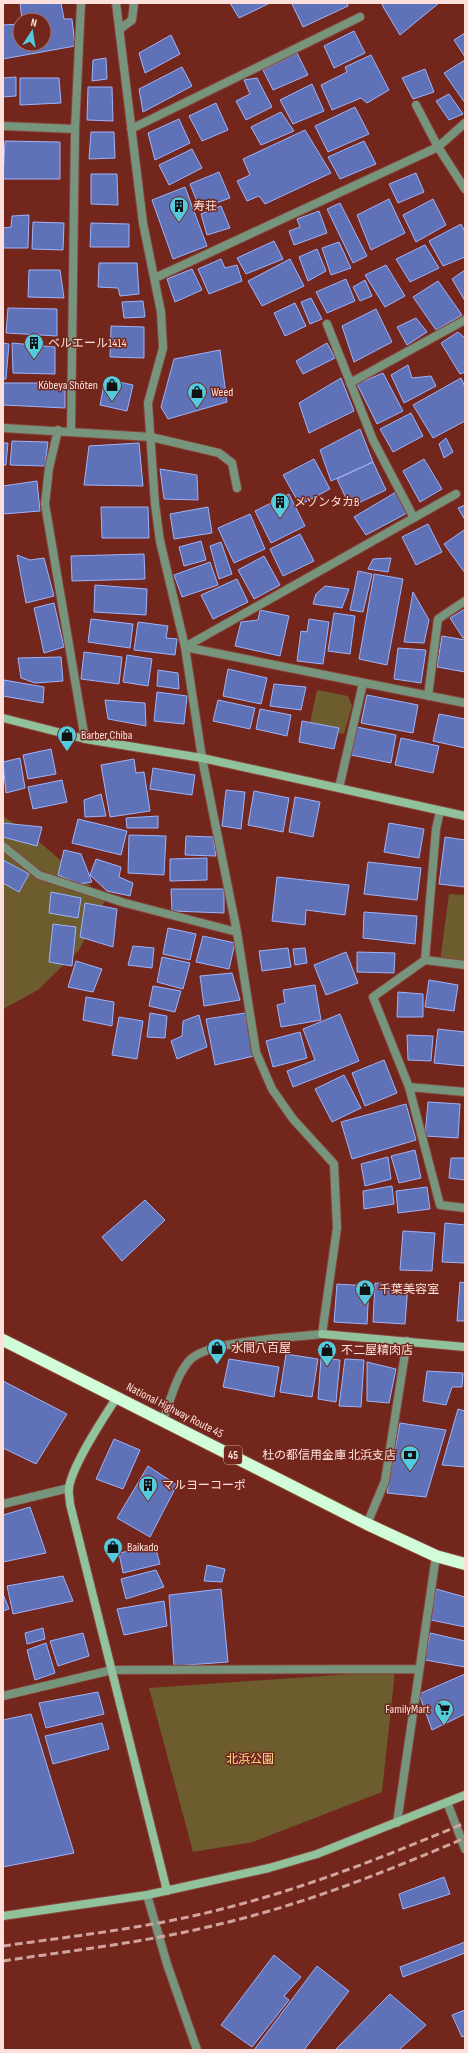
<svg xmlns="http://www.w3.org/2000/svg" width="468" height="2053" font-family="'Sofia Sans Condensed','Noto Sans JP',sans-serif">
<rect width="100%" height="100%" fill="#72261c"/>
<path fill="#6c5c2e" d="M317,690L348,696L352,706L344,734L309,728Z
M3,816L30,834L106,899L79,950L38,990L3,1009Z
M449,894L465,895V965L440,962Z
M395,1671L382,1792L253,1842L193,1852L149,1688Z"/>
<path fill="#5f72b7" stroke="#9db3fd" d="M20,3H61L64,19H72L75,46L3,59V25L20,24V44H44V20H22Z
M230,3H270L239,18Z
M294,3H347L348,6L303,27L292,4Z
M385,3H439L400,35L382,5Z
M354,31L365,53L334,68L324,46Z
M465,33V57L454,40Z
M171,35L180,54L145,73L139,53Z
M297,53L308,75L273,90L263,70Z
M371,55L389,90L367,103L361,98L332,110L321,85L347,72L345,67Z
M106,58L107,79L92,81L93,60Z
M465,60V103L444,73Z
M182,67L192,86L143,112L139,89Z
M425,69L434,92L413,99L402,78Z
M16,77V96L3,97V78Z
M20,78H59L61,103L20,105Z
M257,78L272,107L246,120L236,101L250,94L244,80Z
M312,84L324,111L293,124L280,100Z
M88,87H112L113,121L87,120Z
M449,94L463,114L449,120L436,101Z
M216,103L228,130L202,141L189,116Z
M355,107L369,134L328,152L315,126Z
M281,112L294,131L261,145L251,127Z
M179,119L190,143L155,160L148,133Z
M305,130L331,173L265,204L259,196L247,201L237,181L250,175L243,159Z
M91,132H114L115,158L89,159Z
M5,141L60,142V179H3Z
M364,141L376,164L340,179L328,157Z
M192,149L202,168L169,185L159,165Z
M219,172L230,198L200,209L190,184Z
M416,173L424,192L398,203L389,184Z
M91,174H117L118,205L91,204Z
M185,187L207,246L173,259L152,200Z
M389,199L405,233L371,250L357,215Z
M433,199L446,225L416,242L403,215Z
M340,203L367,256L353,263L327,209Z
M221,206L230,228L207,235L201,214Z
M319,211L327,233L294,245L289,231L300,227L297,219Z
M29,215L28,248H3V228L11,227L12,216Z
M33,222L64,223L63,250L32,249Z
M91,223L129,224V247H90Z
M461,224L465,232V257L443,266L429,241Z
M274,241L283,259L246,274L237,258Z
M339,242L351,268L331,275L322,248Z
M425,245L439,268L410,282L396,259Z
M317,249L326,271L308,281L299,257Z
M221,259L225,268L237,265L242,281L209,294L198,269Z
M290,259L304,286L262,306L248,281Z
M99,263H137L139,294L120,296L118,288L98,287Z
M386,265L405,296L385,307L365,275Z
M192,269L202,290L175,302L167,279Z
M29,270H60L64,298L28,297Z
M465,270V301L452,279Z
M346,279L355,301L327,313L316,292Z
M365,280L372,296L360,301L353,287Z
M438,281L462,315L436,330L413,297Z
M311,298L322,319L310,324L301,302Z
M143,301L145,317L124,318L122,302Z
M295,303L306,326L285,336L274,313Z
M8,308L57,309V336L6,333Z
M376,309L392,342L354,362L342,326Z
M416,318L427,332L407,345L397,327Z
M111,326L144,327V358L110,357Z
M458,332L465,338V372L460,374L441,343Z
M3,343L9,344L6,379H3Z
M12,343L55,347V374L13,373Z
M327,343L335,358L303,374L296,361Z
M220,350L227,402L168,419L161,407L174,359Z
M408,365L412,378L431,376L436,386L404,403L391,375Z
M383,373L403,411L377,424L357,384Z
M341,378L354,411L309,433L299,403Z
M461,378L465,387V421L433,438L413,405Z
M105,379L133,385L127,411L100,405Z
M3,383H65V408L3,405Z
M411,413L423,436L393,452L380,429Z
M360,429L373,462L331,481L320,450Z
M446,438L453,452L444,458L439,444Z
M12,441L48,442L45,466L10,465Z
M3,443H8L6,465H3Z
M139,443L143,486L84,485L89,446Z
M314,459L330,489L300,505L283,475Z
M424,459L442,489L420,502L403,471Z
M373,462L386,490L350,507L337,479Z
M160,469L197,475L198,500L164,499Z
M37,481L40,511L3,514V486Z
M396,492L407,513L366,535L354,517Z
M289,494L305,526L271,543L255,511Z
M465,505V520L458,508Z
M101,507H148L149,538H102Z
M208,507L212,533L174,539L170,514Z
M250,514L265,549L234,563L218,528Z
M428,524L442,552L416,565L402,537Z
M464,530L465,531V573L444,544Z
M300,534L314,561L283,576L270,549Z
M201,541L206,560L184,566L179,547Z
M221,542L232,574L219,579L210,546Z
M144,554L145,579L72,581L71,556Z
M17,555L30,560L44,558L54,596L26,603Z
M264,556L280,585L254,599L238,570Z
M391,558L388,572L368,569L373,559Z
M210,562L218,585L182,597L174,575Z
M358,571L372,574L363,612L350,610Z
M374,574L403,579L387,665L359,659Z
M237,579L248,602L213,619L201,595Z
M95,585L147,589L146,615L94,612Z
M325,586L349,589L342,608L313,604L316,594Z
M413,592L429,620L424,643L404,642Z
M54,603L64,647L44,653L34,608Z
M465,609V637L463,638L450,618Z
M260,610L289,616L280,656L235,646L241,622L258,620Z
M334,613L355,616L350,654L328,651Z
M91,619L133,624L130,648L88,642Z
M309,619L329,622L323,664L297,661L301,631L307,632Z
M138,622L168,626L166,638L177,639L175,655L134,650Z
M442,636L465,640V672L437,667Z
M398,648L426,650L421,683L394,679Z
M84,652L122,657L119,684L81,679Z
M127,655L152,659L148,686L123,682Z
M61,657L63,681L35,683L21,678L18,658Z
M228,669L267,678L261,704L223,696Z
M158,670L178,673L179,689L157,686Z
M4,680L44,687L43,703L3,696Z
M274,684L306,687L301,710L270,706Z
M157,692L187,696L184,724L154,721Z
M367,695L418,705L413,733L361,723Z
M105,700L145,703L146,726L108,719Z
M218,700L255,708L250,729L213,721Z
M260,709L291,715L287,736L256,729Z
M439,714L465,719V748L433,741Z
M302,721L339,728L334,749L299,742Z
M357,727L396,735L391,763L351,755Z
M401,738L439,746L433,773L395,765Z
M51,749L56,774L28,779L23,755Z
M20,758L25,788L6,793L3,762Z
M134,759L136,773L144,772L150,811L110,817L101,765Z
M153,768L195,775L192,795L150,789Z
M62,780L67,802L33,809L28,787Z
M226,790L245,792L241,829L222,826Z
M254,791L289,798L283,832L248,825Z
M101,794L106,816L85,817L84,800Z
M295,797L320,802L313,837L289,832Z
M158,816V828H127L126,818Z
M78,819L127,831L121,855L72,843Z
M3,823L42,827L37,846L3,837Z
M389,823L424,829L419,858L384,852Z
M129,835L166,836L164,875L128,873Z
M186,836L213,837L216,856L185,855Z
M445,837L465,840V887L439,884Z
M64,850L81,854L92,882L79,884L58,875Z
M207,858V880L170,881V859Z
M96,859L121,867L119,877L133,883L130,896L107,891L90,875Z
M3,860L29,874L19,892L3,883Z
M368,862L421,868L417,900L364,894Z
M277,877L349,885L345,915L306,910L305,925L272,921Z
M171,889H224V913L172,911Z
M51,892L81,898L78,918L49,913Z
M85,903L117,909L113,947L80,937Z
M364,912L417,916L415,944L363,938Z
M53,924L76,927L72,966L49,962Z
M168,928L196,934L190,960L163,954Z
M203,936L235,943L229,969L196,962Z
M133,946L154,948L152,968L128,965Z
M288,948L291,967L262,971L259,951Z
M305,948L307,963L295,965L293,949Z
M346,952L358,983L326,995L314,965Z
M357,952L395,953L394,973L357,972Z
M162,957L190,963L183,989L157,982Z
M76,961L102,969L93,992L68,987Z
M232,973L240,1000L204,1006L200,976Z
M429,980L458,985L454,1011L425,1007Z
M315,985L321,1020L281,1027L277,1005L285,1003L283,990Z
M153,986L181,991L175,1012L149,1006Z
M398,992L423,994V1017H397Z
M86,997L114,1002L112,1026L83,1020Z
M150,1013L167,1016L165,1038L147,1037Z
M245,1013L254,1056L215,1065L206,1019Z
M340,1014L359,1061L293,1087L287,1071L315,1060L303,1029Z
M199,1015L207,1047L177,1059L171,1041L182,1036L183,1021Z
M119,1017L143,1021L137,1059L112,1055Z
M438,1029L465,1032V1066L434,1063Z
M300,1032L307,1058L273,1067L266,1041Z
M407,1035L433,1036L431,1061L408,1060Z
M384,1060L397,1093L365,1106L352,1073Z
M344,1075L361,1108L332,1122L315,1089Z
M428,1102L460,1104L458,1138L425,1136Z
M406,1104L416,1140L352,1159L341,1122Z
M415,1150L421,1178L399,1183L391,1156Z
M388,1157L391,1179L365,1186L361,1164Z
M451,1158H465V1180L449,1178Z
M392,1186L394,1204L364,1209L363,1191Z
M427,1187L430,1209L398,1213L396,1191Z
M145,1200L165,1220L122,1261L102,1237Z
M445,1223L465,1225V1263L442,1262Z
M403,1231L435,1233L432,1271L400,1270Z
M460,1282L465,1283V1321H457Z
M375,1283L408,1285L405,1324L373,1322Z
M337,1284L369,1286L367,1324L334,1322Z
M286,1354L318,1359L312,1397L280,1392Z
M321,1358L340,1360L336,1402L318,1399Z
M229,1359L279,1367L274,1397L223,1387Z
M345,1359L364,1360L361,1407L339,1406Z
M367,1362L396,1369L389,1403L367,1401Z
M427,1371L463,1373L462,1387H452L446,1405L423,1401Z
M3,1381L67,1414L36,1464L3,1448Z
M458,1409L465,1411V1467L442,1465Z
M400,1423L446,1430L426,1497L387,1493Z
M114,1439L140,1450L123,1489L96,1479Z
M148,1466L177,1485L150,1537L117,1518Z
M30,1507L46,1553L3,1562V1515Z
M155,1546L160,1564L123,1573L119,1553Z
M207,1565L225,1569L222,1582L204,1581Z
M156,1570L164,1587L126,1599L121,1579Z
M63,1576L73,1601L13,1614L7,1586Z
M221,1589L228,1662L174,1666L169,1595Z
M436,1589L465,1597V1627L431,1620Z
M3,1594L9,1609L3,1611Z
M164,1601L167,1626L124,1635L117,1609Z
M43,1628L45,1639L27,1644L25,1633Z
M83,1633L89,1656L58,1666L50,1641Z
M430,1633L465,1641V1667L425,1660Z
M46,1643L55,1673L35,1680L27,1650Z
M465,1674V1714L432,1730L419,1694Z
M98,1692L104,1714L46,1728L39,1703Z
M31,1714L74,1853L3,1867V1720Z
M102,1723L109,1749L53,1764L45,1736Z
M444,1877L450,1894L403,1909L399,1894Z
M465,1942V1953L403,1977L400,1967Z
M274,1955L301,1977L284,1996L289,2000L252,2047L221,2025Z
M317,1966L349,1991L304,2050H254Z
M390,1994L426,2025L399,2050H335Z
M465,2010V2036L462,2037L452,2015Z"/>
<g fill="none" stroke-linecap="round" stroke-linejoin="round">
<defs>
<path id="street" d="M116,3L143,223L161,312L163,348L148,403L155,504L160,541L185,647L465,703
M120,29L132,20L134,3
M416,105L438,147L465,189
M3,126L75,129
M131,129L360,17
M155,278L438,147L465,123
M327,324L373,440L414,518
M350,383L465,320
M3,428L151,437L219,453L232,463L237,488
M58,430L49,468L45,504L85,739
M71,431L75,129L81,3
M428,696L438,619L465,601
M339,788L363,683
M440,811L436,829L425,960L373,997L409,1087L440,1205L465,1208
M3,846L39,875L125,903L237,932
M425,960L465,965
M409,1087L465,1092
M163,1420C170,1402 177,1372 191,1359C212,1340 292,1338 322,1334L337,1228L334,1164L293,1119L272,1089L256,1052L237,932L202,758L185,647L456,494
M3,1504L69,1488
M367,1524L385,1481L407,1341
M3,1696L112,1670L419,1669
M447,1802L465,1849
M397,1823L436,1556
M147,1895L167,1964L197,2050"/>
<path id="secondary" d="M3,718L85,739L202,758L465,816
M322,1334L465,1347
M117,1397C104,1417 72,1465 69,1488C68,1493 70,1499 70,1504L167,1891
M3,1916L147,1895L269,1868L317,1854L465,1795"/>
<path id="highway" d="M3,1340L367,1524L436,1556L465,1564"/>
</defs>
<use href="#street" stroke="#88443b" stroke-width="10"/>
<use href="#secondary" stroke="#88443b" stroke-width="10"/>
<use href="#highway" stroke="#88443b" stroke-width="14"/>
<use href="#street" stroke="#77957d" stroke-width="8"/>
<use href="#secondary" stroke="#92c29c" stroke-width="8"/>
<use href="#highway" stroke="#d1fdd9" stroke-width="12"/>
<path stroke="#d0a49d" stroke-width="3" stroke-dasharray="8 4" stroke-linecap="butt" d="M3,1946C74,1936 147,1928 218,1910C303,1889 384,1857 465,1823
M3,1961C75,1950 149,1942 220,1924C305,1904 385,1872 465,1838"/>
</g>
<defs>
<symbol id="building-pin" viewBox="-11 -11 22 30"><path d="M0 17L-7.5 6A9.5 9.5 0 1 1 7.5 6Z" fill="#54cade" stroke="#72261c"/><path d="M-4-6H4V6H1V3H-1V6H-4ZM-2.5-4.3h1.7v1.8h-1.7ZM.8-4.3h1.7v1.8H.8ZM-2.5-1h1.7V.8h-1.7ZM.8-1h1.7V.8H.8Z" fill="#111"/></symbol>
<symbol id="shop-pin" viewBox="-11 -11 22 30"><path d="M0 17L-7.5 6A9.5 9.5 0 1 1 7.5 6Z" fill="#54cade" stroke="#72261c"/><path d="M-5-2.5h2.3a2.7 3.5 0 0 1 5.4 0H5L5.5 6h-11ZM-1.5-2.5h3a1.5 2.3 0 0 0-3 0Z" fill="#111"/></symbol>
<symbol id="bank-pin" viewBox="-11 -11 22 30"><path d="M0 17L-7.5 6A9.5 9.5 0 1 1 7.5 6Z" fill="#54cade" stroke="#72261c"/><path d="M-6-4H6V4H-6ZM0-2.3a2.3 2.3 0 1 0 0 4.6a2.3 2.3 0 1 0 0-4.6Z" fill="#111"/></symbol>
<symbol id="supermarket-pin" viewBox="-11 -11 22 30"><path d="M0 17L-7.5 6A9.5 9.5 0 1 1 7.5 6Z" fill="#54cade" stroke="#72261c"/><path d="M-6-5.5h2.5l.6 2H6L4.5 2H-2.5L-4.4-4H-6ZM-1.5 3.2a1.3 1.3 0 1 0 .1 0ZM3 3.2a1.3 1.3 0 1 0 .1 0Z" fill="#111"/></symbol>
</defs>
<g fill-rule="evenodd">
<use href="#building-pin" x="168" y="195" width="22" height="30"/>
<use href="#building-pin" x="23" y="332" width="22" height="30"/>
<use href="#shop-pin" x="101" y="374" width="22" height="30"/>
<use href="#shop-pin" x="186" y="381" width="22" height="30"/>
<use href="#building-pin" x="269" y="491" width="22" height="30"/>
<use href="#shop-pin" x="56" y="724" width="22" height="30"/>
<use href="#shop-pin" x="354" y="1278" width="22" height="30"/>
<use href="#shop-pin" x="206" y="1337" width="22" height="30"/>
<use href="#shop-pin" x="316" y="1339" width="22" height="30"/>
<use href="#bank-pin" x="399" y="1444" width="22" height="30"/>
<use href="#building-pin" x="137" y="1474" width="22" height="30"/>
<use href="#shop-pin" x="102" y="1536" width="22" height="30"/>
<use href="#supermarket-pin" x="433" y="1698" width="22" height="30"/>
</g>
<g text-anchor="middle" stroke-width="3" stroke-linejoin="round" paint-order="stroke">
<rect fill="#72261c" stroke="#d3a8a2" stroke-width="1" x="224" y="1446" width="18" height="18" rx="3"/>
<g font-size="11" font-weight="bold" fill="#fde0db">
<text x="233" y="1459">45</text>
</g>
<g font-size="12" fill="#fde0db" stroke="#72261c" text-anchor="start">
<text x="193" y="210">寿荘</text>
<text x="48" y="347">ベルエール1414</text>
<text x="98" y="389" text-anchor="end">Kōbeya Shōten</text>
<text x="211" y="396">Weed</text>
<text x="294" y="506">メゾンタカB</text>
<text x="81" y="739">Barber Chiba</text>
<text x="379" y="1293">千葉美容室</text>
<text x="231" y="1352">水間八百屋</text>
<text x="341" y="1354">不二屋精肉店</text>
<text x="396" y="1459" text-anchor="end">杜の都信用金庫 北浜支店</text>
<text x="162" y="1489">マルヨーコーポ</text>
<text x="127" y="1551">Baikado</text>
<text x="430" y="1713" text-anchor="end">FamilyMart</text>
</g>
<g font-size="12" fill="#fde0db" stroke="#72261c">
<text transform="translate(175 1410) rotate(27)" y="4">National Highway Route 45</text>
</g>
<g font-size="12" fill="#fee08a" stroke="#72261c">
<text x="250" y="1763">北浜公園</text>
</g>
</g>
<rect width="468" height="2053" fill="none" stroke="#fde0db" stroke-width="8"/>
<g transform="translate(32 32) rotate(12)"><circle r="19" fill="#72261c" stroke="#aa7068"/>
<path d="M0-3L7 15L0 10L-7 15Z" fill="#54cade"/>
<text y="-6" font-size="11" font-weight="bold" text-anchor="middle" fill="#fde0db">N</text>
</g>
</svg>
